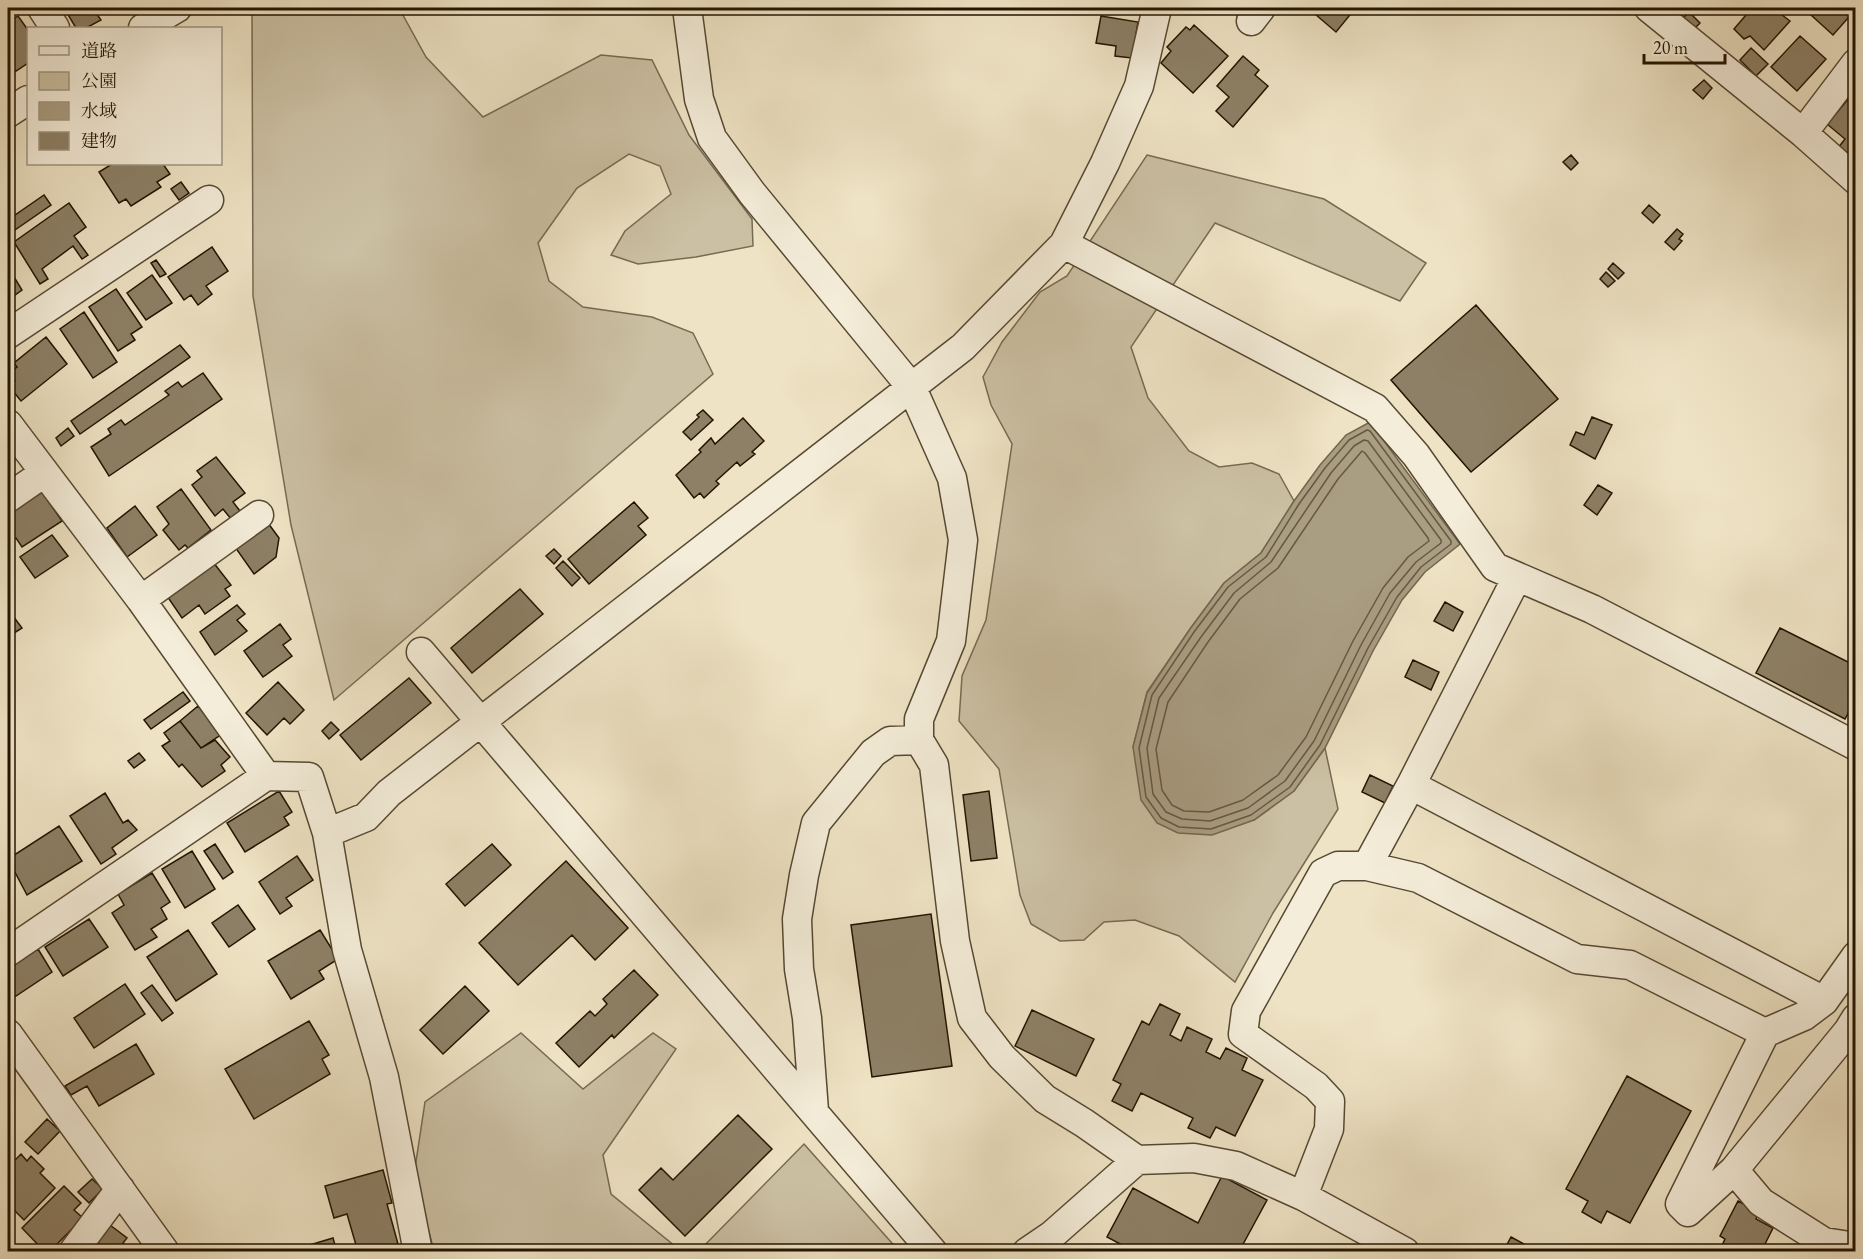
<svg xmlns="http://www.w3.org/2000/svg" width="1863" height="1259" font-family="'EB Garamond','Noto Serif JP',serif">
<rect width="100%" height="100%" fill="#eee3c4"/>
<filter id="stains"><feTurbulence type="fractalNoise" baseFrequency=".00333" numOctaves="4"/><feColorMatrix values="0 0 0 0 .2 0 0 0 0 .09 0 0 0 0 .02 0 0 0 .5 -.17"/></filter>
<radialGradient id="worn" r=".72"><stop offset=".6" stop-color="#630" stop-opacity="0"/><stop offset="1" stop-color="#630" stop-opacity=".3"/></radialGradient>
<path fill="#cbc0a3" stroke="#776a52" stroke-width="1.5" d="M252,8H399L426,57L483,117L601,55L652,60L689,135L752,219L753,246L696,257L638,264L611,255L625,231L671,194L660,166L629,154L577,188L538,243L549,281L583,307L652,317L693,333L713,374L334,700L291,525L253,296Z
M1147,155L1324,199L1426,263L1400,301L1215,223L1131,347L1148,398L1189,451L1219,467L1252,463L1279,474L1294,501L1261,553L1224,583L1190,629L1147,692L1133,747L1254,820L1294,791L1325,748L1338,809L1273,913L1235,982L1179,936L1135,920L1104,922L1084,940L1060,941L1031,924L1020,895L999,769L959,721L962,676L986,620L1012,444L991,405L983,377L1002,342L1040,292L1067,276Z
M521,1033L583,1089L653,1033L676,1049L603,1155L611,1194L681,1251H434L414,1175L425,1102Z
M804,1144L899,1251H699Z"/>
<path fill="#a99d82" stroke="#73664e" stroke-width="1.5" d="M1370,422L1460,544L1425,572L1402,600L1373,651L1325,748L1294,791L1254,820L1212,835L1178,833L1157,823L1141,800L1133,747L1147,693L1190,629L1224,583L1261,553L1294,501L1320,465L1346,435Z"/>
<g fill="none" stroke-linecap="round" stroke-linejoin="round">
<path stroke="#665842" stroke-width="1.5" d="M1367,430L1370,431L1451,541V544L1421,567L1397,597L1368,648L1320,745L1290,787L1251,815L1211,829L1179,827L1161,818L1146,797L1139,748L1152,695L1194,632L1228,587L1266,557L1299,504L1325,468L1349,440Z
M1364,440L1368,441L1441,540V543L1416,562L1390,593L1361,645L1314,741L1285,781L1248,808L1210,821L1182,819L1166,812L1153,794L1147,748L1159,698L1201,637L1234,593L1271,562L1331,473L1354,446Z
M1362,451L1365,453L1428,538L1429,541L1408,557L1383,588L1353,641L1306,737L1278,775L1243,800L1209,812L1184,811L1172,805L1162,790L1156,749L1168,702L1208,642L1240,599L1278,568L1338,479Z"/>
</g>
<path fill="#8d8066" stroke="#231401" stroke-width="1.5" d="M64,8H106L96,13L101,20L86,28H76Z
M1308,8H1351L1354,10L1336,32Z
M1752,8H1773L1790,21L1764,50L1750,36L1744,39L1734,29Z
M1818,8H1856V9L1833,35L1811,15Z
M1689,12L1700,23L1694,29L1683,18Z
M18,16L28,30V63L10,75L8,70V23Z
M1101,16L1138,22L1132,58L1115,56L1116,46L1096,43Z
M1194,25L1228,56L1193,93L1161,63L1171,51L1167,47L1186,27L1190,30Z
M1800,36L1826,59L1797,91L1771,67Z
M1751,48L1768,64L1756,76L1740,60Z
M1243,56L1259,70L1255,75L1268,86L1233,127L1216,111L1229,97L1217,86Z
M1704,80L1712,88L1703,99L1693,90Z
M1856,90V147L1848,156L1838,148L1845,139L1827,124Z
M1571,155L1578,163L1571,170L1563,162Z
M112,164H163L170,174L157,182L161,187L131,206L126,199L119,203L99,172Z
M181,182L189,193L179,200L171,189Z
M44,195L51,205L12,232L8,226V220Z
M69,203L86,227L74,236L88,255L82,259L73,246L42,269L48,279L40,284L14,242Z
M1649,205L1660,215L1653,223L1642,213Z
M1677,229L1683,234L1679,239L1682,241L1674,250L1665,242Z
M212,247L228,271L206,286L212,294L198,305L191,295L184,300L168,277Z
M156,260L166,274L160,277L151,263Z
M1613,263L1624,273L1618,279L1608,269Z
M8,267L22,290L8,300Z
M1606,272L1615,281L1608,287L1600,279Z
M152,275L172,303L146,320L127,293Z
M116,289L142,327L131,334L135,340L118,351L89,307Z
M1476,305L1558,399L1471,472L1391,380Z
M84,312L117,362L93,378L60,329Z
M46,337L67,364L21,401L9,386L15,381L9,373L17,367L14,363Z
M180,345L190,357L80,434L71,421Z
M203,373L222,399L109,476L91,447L111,434L108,429L121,420L125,425L169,395L165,391L178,382L182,387Z
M703,410L713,420L691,440L683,432L699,417L697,415Z
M1592,417L1612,425L1595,459L1570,445L1576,432L1584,435Z
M743,418L764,441L752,452L755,454L740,466L737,462L716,481L719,484L704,498L700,493L694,498L676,475L701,452L699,450L711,438L715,444Z
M68,428L74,436L61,446L56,438Z
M216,457L245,493L233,502L240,511L231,519L223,509L215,516L192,485L202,477L197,471Z
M1598,485L1612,493L1597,515L1584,505Z
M181,489L211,530L188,548L185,545L179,550L163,530L169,524L157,507Z
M42,492L62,521L22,547L16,538L9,543L8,540V514Z
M634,502L648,518L638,526L646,535L589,584L568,559Z
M135,506L157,535L127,557L107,528Z
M268,523L279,538L276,557L254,574L235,547Z
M52,535L68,556L35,578L20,557Z
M554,549L561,556L554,564L546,556Z
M563,561L580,578L572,586L556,568Z
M213,562L231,585L225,589L230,596L205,614L199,605L182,618L167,596Z
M520,589L543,614L472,673L451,648Z
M1445,602L1463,612L1453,631L1434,621Z
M237,605L245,614L237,620L247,631L215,655L200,632Z
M13,616L22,628L8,637V620Z
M280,624L291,639L283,645L292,656L263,677L244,651Z
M1780,628L1856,666V678L1849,690L1856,693V713L1850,710L1845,719L1756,673Z
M1413,660L1439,672L1431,690L1405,677Z
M409,678L431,703L361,760L340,735Z
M278,682L304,710L290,724L284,718L267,735L246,713Z
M183,692L190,701L151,729L144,720Z
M198,706L222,734L201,748L180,721Z
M180,721L201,748L215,740L230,757L221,765L225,771L202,787L182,764L179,767L162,746L170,741L164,733Z
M331,722L339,730L329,739L322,731Z
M139,753L145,760L134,768L128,761Z
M1370,775L1393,786L1385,803L1362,792Z
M279,791L292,812L284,817L289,825L245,852L227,823Z
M989,791L997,858L971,861L963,795Z
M105,793L123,823L128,820L137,830L112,848L116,854L101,864L70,816Z
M59,826L82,861L27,895L8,859Z
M215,844L233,872L223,879L204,851Z
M492,844L511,865L465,906L446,884Z
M192,851L215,889L185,908L162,869Z
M297,856L313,880L286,898L292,906L280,914L259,882Z
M566,861L628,928L595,960L572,935L518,985L479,943Z
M152,873L170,902L161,908L167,919L151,929L157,937L135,950L112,913L124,905L118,894Z
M238,905L255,929L229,947L212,923Z
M931,914L952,1066L872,1077L851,925Z
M89,919L108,947L63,976L45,947Z
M188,930L217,974L176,1001L147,957Z
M320,930L338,959L319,971L324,979L291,999L268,961Z
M38,949L52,972L10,1000L8,997V969Z
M634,970L658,995L614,1038L612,1035L579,1067L556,1043L590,1011L595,1016L607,1004L603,999Z
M125,984L145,1014L94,1048L74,1018Z
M152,985L173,1013L162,1021L141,993Z
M465,986L489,1011L443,1054L420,1030Z
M1160,1004L1180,1014L1170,1035L1181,1041L1187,1027L1212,1039L1206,1052L1220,1059L1226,1048L1247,1058L1242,1070L1263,1080L1235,1136L1216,1127L1210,1138L1188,1128L1193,1118L1141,1093L1132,1111L1112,1101L1121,1084L1113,1080L1142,1021L1149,1025Z
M1032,1010L1094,1039L1076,1076L1015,1046Z
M309,1021L329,1055L322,1059L330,1074L254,1119L225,1069Z
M136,1044L154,1074L99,1106L87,1086L71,1095L65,1086Z
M1627,1076L1691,1111L1630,1223L1607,1211L1601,1223L1582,1212L1588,1201L1566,1189Z
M738,1115L772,1149L685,1236L639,1190L661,1168L673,1180Z
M47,1119L60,1131L38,1154L25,1142Z
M21,1154L27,1161L31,1156L44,1169L40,1173L55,1188L24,1220L8,1204V1167Z
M383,1170L392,1203L387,1204L398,1244L371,1252H358L347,1214L334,1218L325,1186Z
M1222,1176L1267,1200L1241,1248L1247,1252H1135L1107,1237L1133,1188L1198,1223Z
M92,1179L103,1189L89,1203L78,1192Z
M64,1186L81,1203L74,1210L83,1218L49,1252H45L22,1228Z
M1738,1201L1759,1212L1756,1219L1773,1228L1761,1252H1719L1725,1239L1720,1236Z
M110,1225L127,1238L123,1243L135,1252H89Z
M1511,1237L1539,1252H1503Z
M333,1238L337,1252H305L303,1247Z"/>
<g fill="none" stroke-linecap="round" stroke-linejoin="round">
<defs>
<path id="minor" d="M42,8L55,28
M687,8L699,99L712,138L752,193L912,388L952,478L963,540L951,641L919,719V740L934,765L955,941L972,1018L1002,1057L1045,1099L1084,1123L1137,1160L1194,1158L1236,1166L1303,1196L1405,1252
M1649,8L1803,133L1856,180
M1251,21L1261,8
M143,28L177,8
M8,113L28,100
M1803,133L1856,63
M1064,244L1375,408L1416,455L1495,567L1592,609L1856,746
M8,334L209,200
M8,424L141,600L266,776
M8,498L44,473
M141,600L259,515
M421,652L933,1252
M1411,785L1824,1001
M327,833L366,817L389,793L963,347L1064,244L1105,163L1139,86L1157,8
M1367,866L1411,785L1517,577
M8,952L266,776L309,777L327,833L347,950L384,1077L418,1252
M1856,956L1824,1001L1804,1016L1765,1033L1680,1204L1688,1212L1734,1170L1761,1202L1824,1242L1856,1247
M8,1034L165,1252
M814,1111L807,1018L799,969L797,919L804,875L816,823L873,753L890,741L919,740
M1734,1170L1848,1031L1856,1018
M1303,1196L1329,1129L1330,1101L1316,1086L1243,1034L1246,1011L1323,873L1338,866H1367L1418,878L1577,959L1630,965L1765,1033
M73,1252L120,1189
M1027,1252L1052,1235L1137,1160"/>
</defs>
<use href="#minor" stroke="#564832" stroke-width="31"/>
<use href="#minor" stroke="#f4edd9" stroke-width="28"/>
</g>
<rect width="1863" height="1259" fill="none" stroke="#eee3c4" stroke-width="30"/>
<rect x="9" y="9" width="1845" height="1241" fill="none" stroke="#231401" stroke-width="3"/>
<rect x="15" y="15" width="1833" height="1229" fill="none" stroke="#231401" stroke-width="1.5"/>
<rect x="27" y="27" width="195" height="138" fill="#f4edd9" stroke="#a09683" stroke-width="1.5"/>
<rect x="39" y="46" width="30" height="9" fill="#f4edd9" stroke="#a09683" stroke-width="1.5"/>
<text x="81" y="57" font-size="18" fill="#231401">道路</text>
<rect x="39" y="72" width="30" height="18" fill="#cbc0a3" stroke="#a09683" stroke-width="1.5"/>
<text x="81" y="87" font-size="18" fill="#231401">公園</text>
<rect x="39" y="102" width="30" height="18" fill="#a99d82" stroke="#a09683" stroke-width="1.5"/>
<text x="81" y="117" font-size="18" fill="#231401">水域</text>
<rect x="39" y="132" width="30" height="18" fill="#8d8066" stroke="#a09683" stroke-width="1.5"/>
<text x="81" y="147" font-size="18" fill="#231401">建物</text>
<path d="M1644 54v9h81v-9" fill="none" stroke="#231401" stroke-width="3"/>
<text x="1653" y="54" font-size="18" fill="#231401" stroke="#f4edd9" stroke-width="4.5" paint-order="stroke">20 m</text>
<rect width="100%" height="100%" filter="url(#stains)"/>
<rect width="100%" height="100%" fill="url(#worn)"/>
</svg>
